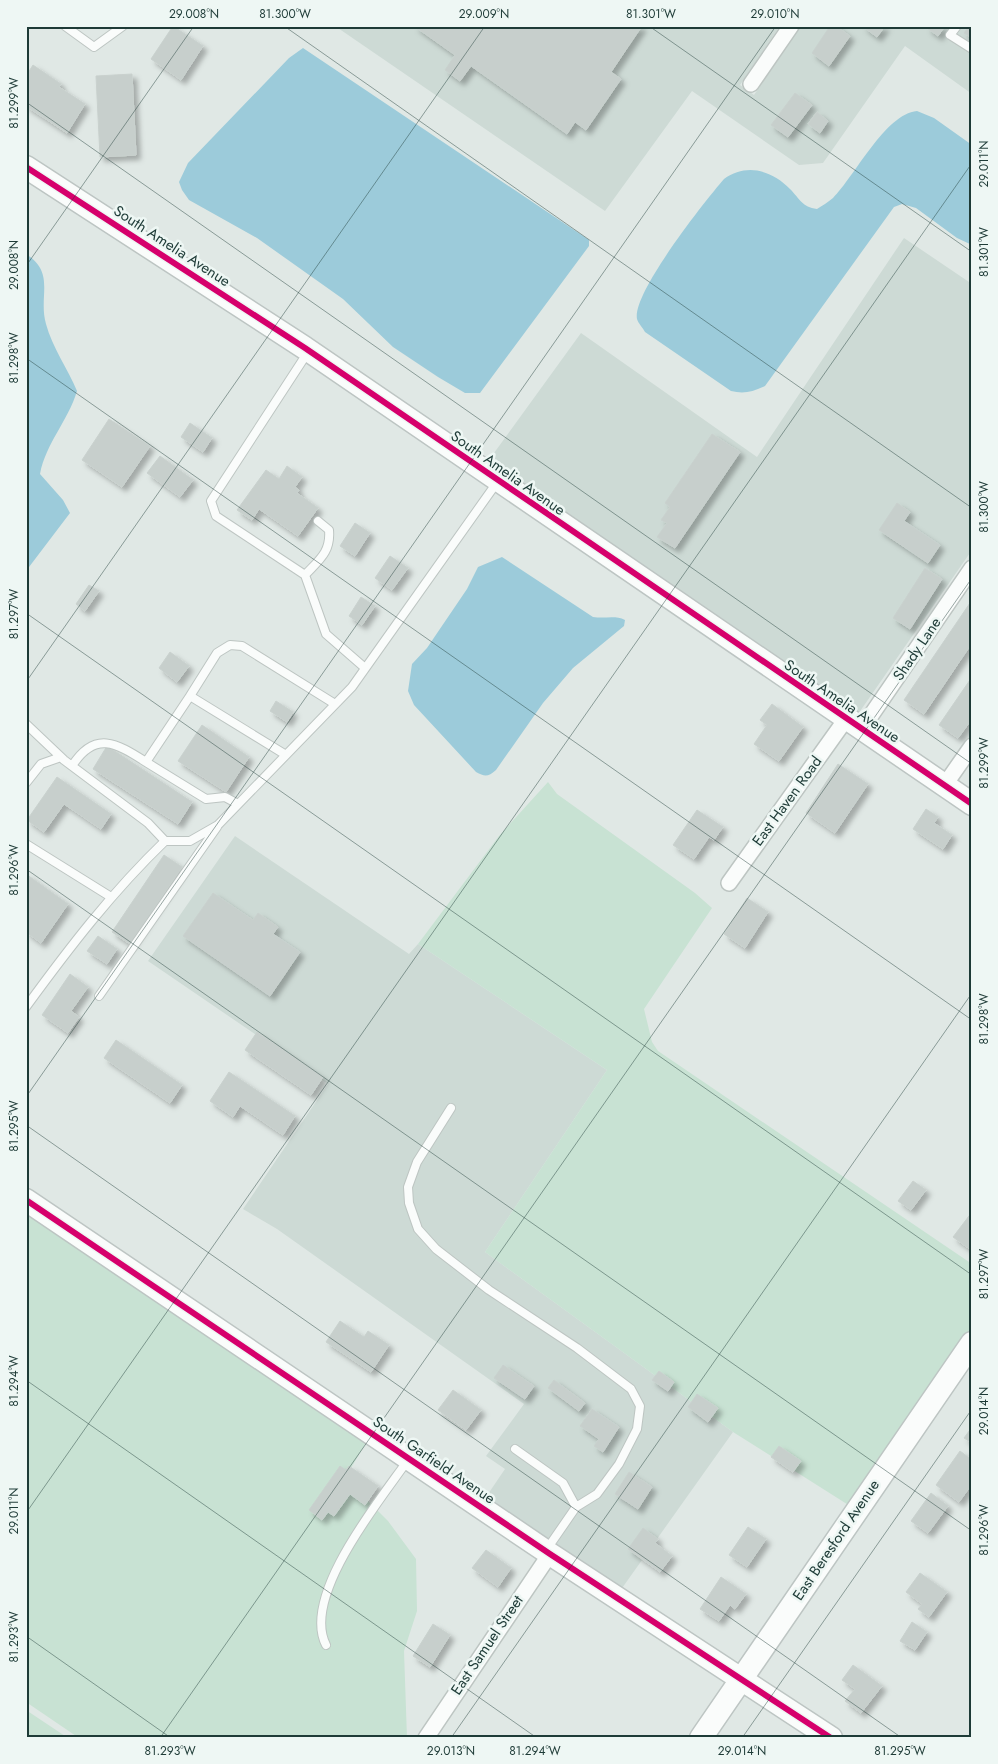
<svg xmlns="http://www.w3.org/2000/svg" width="998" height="1764" font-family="Jost,sans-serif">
<defs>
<filter id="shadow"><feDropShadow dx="4.5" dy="4.5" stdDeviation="2.5" flood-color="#0004"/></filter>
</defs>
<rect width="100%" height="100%" fill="#e0e8e5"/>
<path fill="#cddad5" d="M335,26H780L740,85L754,95L801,26H972V94L905,46L823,163L799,165L692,91L605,211Z
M904,238L972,284V550L856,717L486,464L581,333L757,457Z
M235,836L409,954L418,944L607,1070L485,1252L733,1432L620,1591L484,1500L505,1469L486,1456L524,1404L277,1229L243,1209L328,1084L148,961Z"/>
<path fill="#c8e2d3" d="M548,782L557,794L695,893L712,908L644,1009L652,1042L658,1051L972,1264V1328L850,1506L733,1432L485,1252L607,1070L418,944L499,836Z
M26,1212L366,1443L345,1478L388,1521L416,1559L417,1611L404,1651L407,1738H79L26,1702Z
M26,1710L68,1738H26Z"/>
<path fill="#9ccbda" d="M303,48L589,240V246L480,393H465L438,377L393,347L343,299L257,238L189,200L182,190L179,182L188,163L289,58Z
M917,111L934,118L972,145V245L957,238L916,208L902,204L894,207L765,386C752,392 744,394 731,391L645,332C643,328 638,323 637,319C632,293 705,201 724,179C746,163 772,170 790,189C800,199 802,207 817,209C822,206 828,202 833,198C855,176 885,114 917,111Z
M26,254C56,273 38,296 46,324C52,347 68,369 77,391C68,421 46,443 40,474L63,500L70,513L26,571Z
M502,557L593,617C605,619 615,615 625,620L624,626L573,668L543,703L496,770C488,777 485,777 476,772L414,705L408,691L412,664L427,648L467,589L478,567Z"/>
<path fill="#c7cfcc" stroke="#c9d1ce" filter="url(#shadow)" d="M173,26L203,46L181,80L151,59Z
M414,26H642L611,72L621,79L586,130L575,122L567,134L471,66L460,81L445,70L455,55Z
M830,26H836L850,36L829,66L812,53Z
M862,26H885L877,37Z
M928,26H945L938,36L927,28Z
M969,26H972V38L964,33Z
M33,65L61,84L59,87L85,104L67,133L26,106V76Z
M132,74L136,155L100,157L96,76Z
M795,93L812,105L788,137L771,125Z
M817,112L828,121L820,133L808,124Z
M109,419L150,446L122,487L82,460Z
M190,423L212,438L203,452L181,437Z
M712,434L740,452L675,548L657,537L667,523L661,520L670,507L665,503Z
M160,456L193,480L180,497L147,473Z
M287,466L302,477L295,487L299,490L297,493L318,508L298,536L259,509L252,520L237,510L266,470L279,479Z
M897,503L910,512L904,521L940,545L928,563L879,530Z
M355,523L370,533L355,556L340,546Z
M390,556L408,568L392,590L375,578Z
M925,568L942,579L910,629L893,618Z
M89,585L99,591L85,611L76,604Z
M361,597L375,606L362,625L349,616Z
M972,600V643L924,714L904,700Z
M170,652L189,666L177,682L159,668Z
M972,677V719L958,738L939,725Z
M276,701L293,712L287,722L270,711Z
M772,704L803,727L779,761L754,744L767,725L760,720Z
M202,725L249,757L226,792L178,761Z
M107,746L192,802L178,824L93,769Z
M838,764L868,784L835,833L806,813Z
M57,777L111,814L101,829L64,804L44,832L27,820Z
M926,809L938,817L934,823L952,835L943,849L913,829Z
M697,810L723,827L714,840L709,837L694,859L673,845Z
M164,855L182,867L130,944L112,932Z
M26,874L68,904L41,943L26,932Z
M213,893L253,920L258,913L278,927L273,934L300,952L270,996L183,936Z
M747,898L768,912L745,948L724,934Z
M98,936L117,949L107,964L87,951Z
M70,974L88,987L71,1011L79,1017L68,1033L42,1015Z
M257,1032L323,1077L311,1095L245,1050Z
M116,1040L182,1085L170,1103L104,1058Z
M229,1072L295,1116L283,1135L240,1106L233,1117L210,1101Z
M913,1181L926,1190L911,1210L898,1201Z
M972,1212V1249L971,1250L953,1237Z
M340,1321L364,1337L368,1331L389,1345L371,1372L326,1342Z
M503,1365L534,1386L525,1399L494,1378Z
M659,1371L674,1382L668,1391L652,1380Z
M554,1380L585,1403L579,1411L548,1388Z
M453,1390L481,1410L466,1430L438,1410Z
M697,1394L718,1408L708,1422L688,1407Z
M592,1409L619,1427L603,1452L594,1446L599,1439L580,1426Z
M972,1427V1443L964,1438Z
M779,1446L801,1461L793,1472L771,1457Z
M960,1451L972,1460V1484L959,1502L936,1485Z
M340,1466L346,1470L349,1466L378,1486L365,1505L350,1494L334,1516L328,1512L322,1520L309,1510Z
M629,1472L652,1487L638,1509L615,1494Z
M931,1493L948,1506L928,1533L911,1521Z
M748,1527L766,1539L747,1567L729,1555Z
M643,1528L658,1539L655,1543L672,1556L660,1572L628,1549Z
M486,1550L511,1568L498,1587L472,1568Z
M920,1573L947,1592L929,1617L918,1609L922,1604L906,1592Z
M721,1577L746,1594L735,1609L730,1605L719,1621L700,1609Z
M912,1622L927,1632L915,1650L900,1641Z
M433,1624L450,1635L430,1667L413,1656Z
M853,1665L882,1686L861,1713L845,1701L855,1689L842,1680Z"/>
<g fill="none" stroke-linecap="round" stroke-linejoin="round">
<defs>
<path id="lane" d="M65,26L94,47L123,26
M957,26L950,35L972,49
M308,352L211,501L216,516L305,575L326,634L365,668
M305,575C319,560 331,552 329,530L318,521
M26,724L64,760L148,823L165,841
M286,755L190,696L217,653L230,645L242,646L335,704
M146,762L206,799L225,797L238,804
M72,766C95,730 116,743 146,762L190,696
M26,783L41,764L61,757
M26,844L111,897
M99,996L217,827
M26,1007C69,948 112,892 165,841H190L218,825L352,687L498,481
M451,1108L417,1162L408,1187L409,1203L418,1229L436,1249L489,1290L577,1348L631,1389L640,1406L637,1429L619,1464L597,1494L576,1507L547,1549
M515,1449L563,1483L576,1507
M326,1645C301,1596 380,1500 408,1460"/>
<path id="street" d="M751,84L791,26
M861,730L972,568
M944,786L972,746
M729,883L846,719
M426,1738L550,1554"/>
<path id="secondary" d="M26,167L305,348L972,804
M26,1200L550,1554L831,1738
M701,1738L972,1343"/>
</defs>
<use href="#lane" stroke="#bdc5c2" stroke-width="10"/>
<use href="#street" stroke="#bdc5c2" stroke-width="18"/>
<use href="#secondary" stroke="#bdc5c3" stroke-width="25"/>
<use href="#lane" stroke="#fafcfb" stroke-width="8"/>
<use href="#street" stroke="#fafcfb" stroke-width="15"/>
<use href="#secondary" stroke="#fafcfb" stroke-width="22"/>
<defs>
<path id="cycleway" d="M26,167L305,348L972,804
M26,1200L550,1554L831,1738"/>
</defs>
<use href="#cycleway" stroke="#eef7f4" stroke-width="9"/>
<use href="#cycleway" stroke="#d6006c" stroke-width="6"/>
</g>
<path fill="none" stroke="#1e3b37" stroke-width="1" stroke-opacity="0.45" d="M284,26L972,508M649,26L972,252M26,102L972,764M26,266L194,26M26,358L972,1020M26,613L972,1275M26,682L485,26M26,869L972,1531M26,1097L776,26M26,1125L902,1738M26,1380L537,1738M26,1513L972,163M26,1636L171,1738M160,1738L972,578M451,1738L972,993M742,1738L972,1409"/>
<g text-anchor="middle" stroke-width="5" stroke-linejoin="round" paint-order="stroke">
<g font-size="15" fill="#1e3b37" stroke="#eef7f4">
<text transform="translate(172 246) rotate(33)" y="5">South Amelia Avenue</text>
<text transform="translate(508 473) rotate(35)" y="5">South Amelia Avenue</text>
<text transform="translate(917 649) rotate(-56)" y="5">Shady Lane</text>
<text transform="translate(842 701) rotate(34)" y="5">South Amelia Avenue</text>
<text transform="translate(787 801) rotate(-54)" y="5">East Haven Road</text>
<text transform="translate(434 1460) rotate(34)" y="5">South Garfield Avenue</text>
<text transform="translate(836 1540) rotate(-56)" y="5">East Beresford Avenue</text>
<text transform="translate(487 1645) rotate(-56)" y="5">East Samuel Street</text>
</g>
</g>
<rect width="998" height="1764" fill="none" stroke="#eef7f4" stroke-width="55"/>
<rect x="28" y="28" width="942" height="1708" fill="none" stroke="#1e3b37" stroke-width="2"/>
<g font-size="12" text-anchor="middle" fill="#1e3b37">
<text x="194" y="18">29.008°N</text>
<text x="285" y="18">81.300°W</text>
<text x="484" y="18">29.009°N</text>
<text x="651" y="18">81.301°W</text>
<text x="775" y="18">29.010°N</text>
<text transform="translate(14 103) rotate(-90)" y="4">81.299°W</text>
<text transform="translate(984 164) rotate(-90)" y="4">29.011°N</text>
<text transform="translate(984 252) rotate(-90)" y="4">81.301°W</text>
<text transform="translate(14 265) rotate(-90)" y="4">29.008°N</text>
<text transform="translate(14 358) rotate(-90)" y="4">81.298°W</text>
<text transform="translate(984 507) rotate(-90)" y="4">81.300°W</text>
<text transform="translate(14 614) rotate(-90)" y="4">81.297°W</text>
<text transform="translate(984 763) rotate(-90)" y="4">81.299°W</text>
<text transform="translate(14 870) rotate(-90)" y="4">81.296°W</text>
<text transform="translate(984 1019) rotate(-90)" y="4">81.298°W</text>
<text transform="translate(14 1126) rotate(-90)" y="4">81.295°W</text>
<text transform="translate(984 1274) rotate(-90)" y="4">81.297°W</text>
<text transform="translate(14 1381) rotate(-90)" y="4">81.294°W</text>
<text transform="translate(984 1411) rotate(-90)" y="4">29.014°N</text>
<text transform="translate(14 1511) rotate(-90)" y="4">29.011°N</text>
<text transform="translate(984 1530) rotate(-90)" y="4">81.296°W</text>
<text transform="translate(14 1637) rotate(-90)" y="4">81.293°W</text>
<text x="170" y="1755">81.293°W</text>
<text x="451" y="1755">29.013°N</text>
<text x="535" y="1755">81.294°W</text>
<text x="742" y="1755">29.014°N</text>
<text x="900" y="1755">81.295°W</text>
</g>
</svg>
